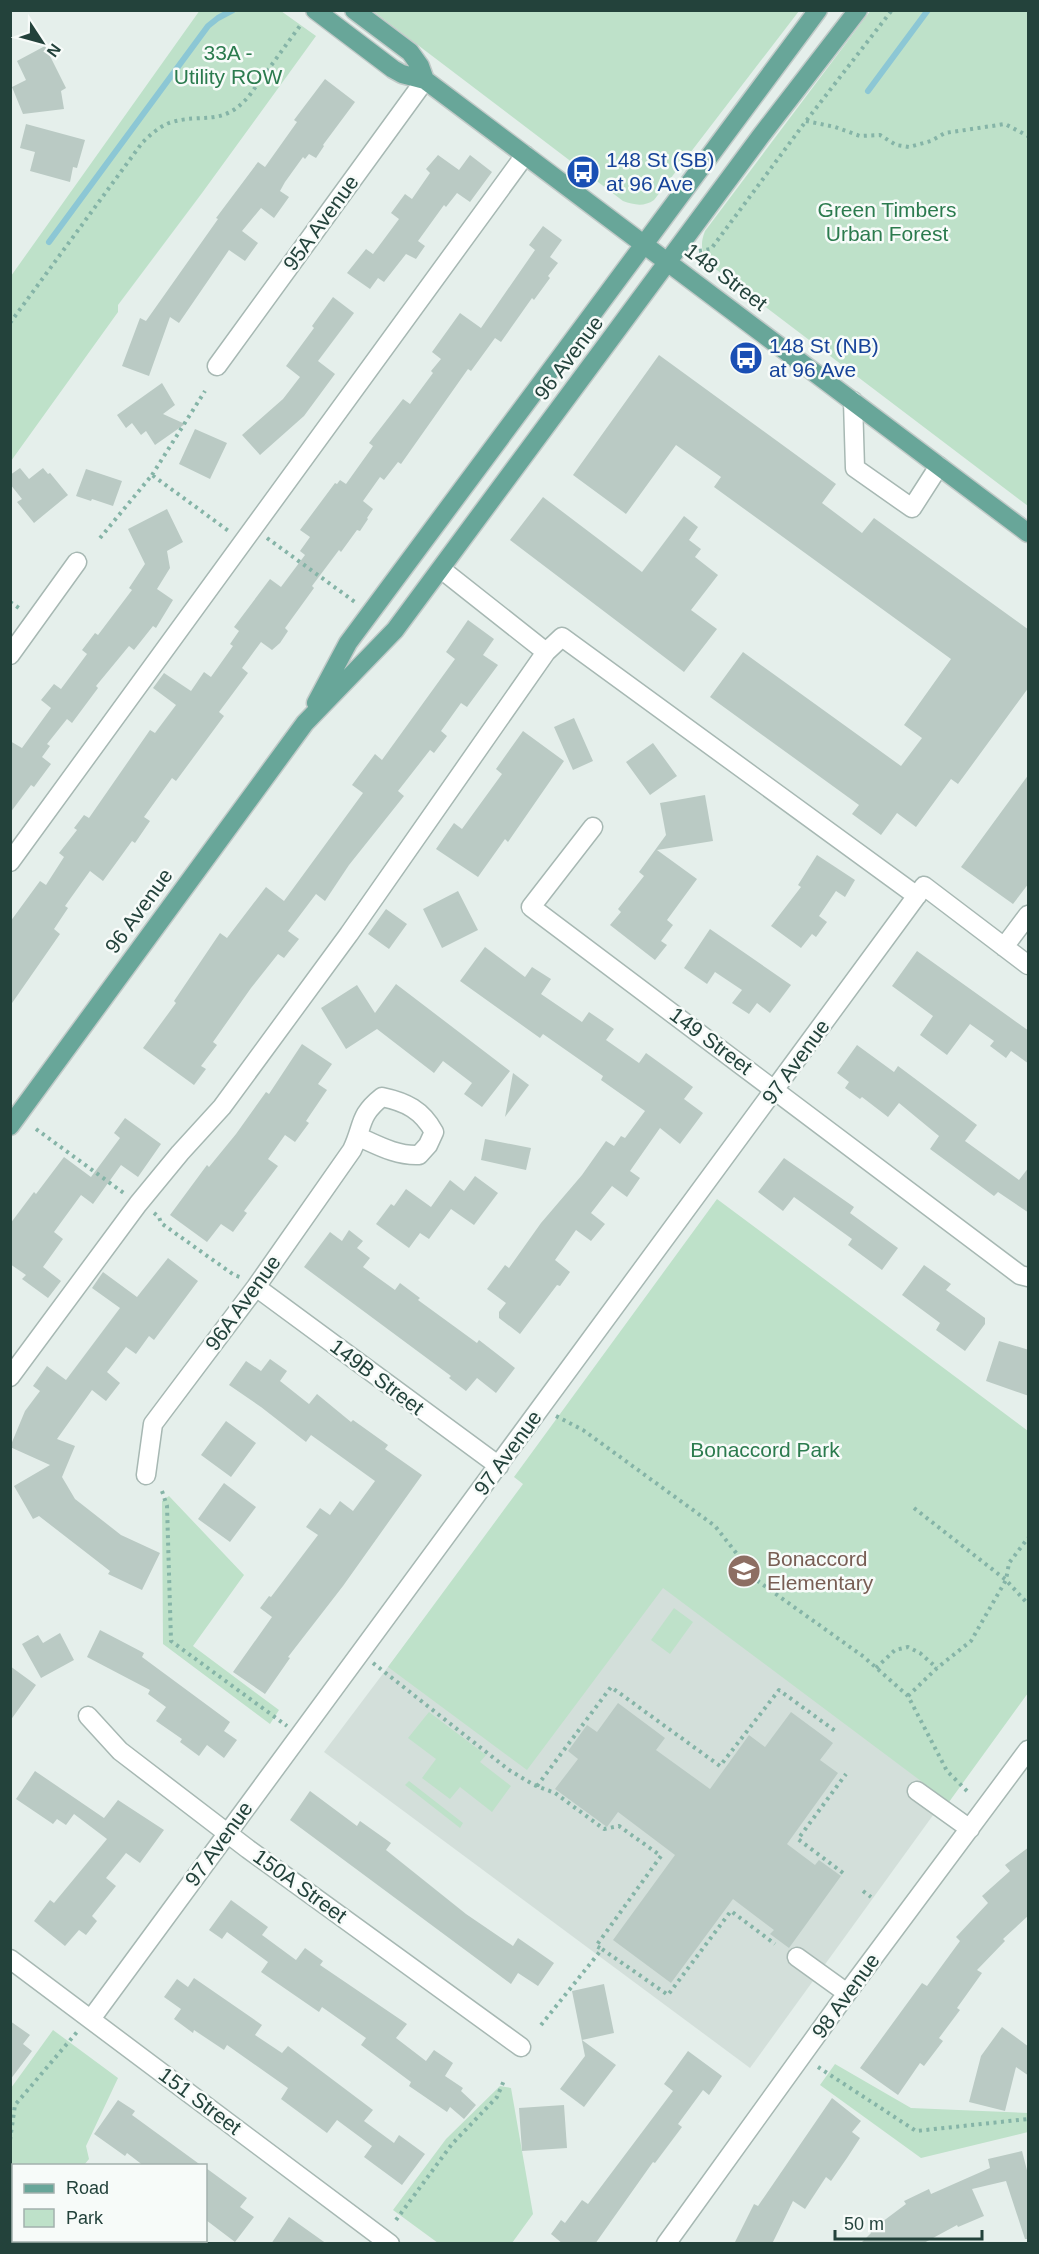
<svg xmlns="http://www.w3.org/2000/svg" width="1039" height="2254" font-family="Helvetica,sans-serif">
<rect width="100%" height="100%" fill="#e5efeb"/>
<path fill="#d3dfda" d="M716,1231L1028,1684L750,2068L324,1752Z"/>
<path fill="#bee1c9" d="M200,10L281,11L316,36L202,193L118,305V312L11,461V276Z
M871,10L1028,11V506L713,267C702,256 699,246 705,231Z
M373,11H799L654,200C644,207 634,205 623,201Z
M717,1199L1028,1431V1693L949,1802L663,1588L527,1770L388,1667L523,1484L514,1477Z
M169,1496L244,1575L193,1646L279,1710L270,1724L163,1644L162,1501Z
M674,1608L693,1622L670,1654L651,1640Z
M429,1712L486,1755L480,1762L511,1786L492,1812L460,1787L450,1799L422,1778L436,1759L408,1738Z
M409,1781L463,1823L460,1828L405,1785Z
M53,2030L118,2078L86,2146L89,2159L84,2165L14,2166V2240L53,2241L56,2243H11V2088Z
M835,2064L911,2108L1028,2113V2132L921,2158L820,2085Z
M500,2086L511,2088L533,2214L512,2243H438L393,2210L446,2139Z"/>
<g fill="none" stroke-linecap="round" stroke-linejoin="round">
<path stroke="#8cc7d5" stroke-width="6" d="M868,91L928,10
M49,242L208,26L218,18L233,10"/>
</g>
<path fill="#bacac4" d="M45,46L66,88L61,91L64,109L23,114L12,87L26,80L17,61Z
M325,79L355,102L323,145L324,146L316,158L309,154L305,159L303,157L285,182L280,191L289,197L274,218L261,208L242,231L258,243L245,261L229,250L179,323L170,317L149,376L122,366L140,318L146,321L218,219L216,218L258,162L265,167L297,122L294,120Z
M26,124L85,140L77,168L73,167L70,182L30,171L35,152L20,148Z
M438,155L459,170L470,155L492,172L470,202L457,193L446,207L444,205L418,241L425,246L416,259L406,254L384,282L378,278L370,289L347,273L366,249L373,254L399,219L391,213L405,194L412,199L430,173L426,169Z
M543,226L562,240L550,257L558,263L548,276L550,278L534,300L532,298L501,342L495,338L471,371L468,369L401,464L398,462L384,480L380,477L363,501L373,509L367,518L368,519L360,531L357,530L341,552L339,550L312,586L314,588L285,628L288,631L280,643L272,650L261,642L242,668L248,673L219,712L224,716L176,781L172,778L144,817L150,821L135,843L132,841L103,881L90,871L65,906L68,908L54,929L60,934L10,1006V922L40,881L46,885L64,857L59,853L77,830L74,828L84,815L89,818L150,730L155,733L176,705L153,688L164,673L191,691L204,672L211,677L233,646L230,644L239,631L234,627L270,579L281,587L305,555L300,551L310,537L300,530L335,483L337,484L340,480L346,484L371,449L373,446L369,443L403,399L410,404L433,373L431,371L441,359L432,352L460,313L481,328L535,250L529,245Z
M333,297L354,313L318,361L335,374L304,416L260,455L242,435L283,399L300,377L286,366L314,328L312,326Z
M659,355L836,484L822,503L862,533L874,518L1029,630V687L958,784L951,779L916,827L897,813L881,835L852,814L859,805L710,697L743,652L901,766L922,738L904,725L951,659L714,487L721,477L676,445L626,514L573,475Z
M162,383L175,405L163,414L185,424L155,445L146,431L141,435L132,423L126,428L117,415Z
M195,429L227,443L210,479L179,464Z
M20,468L29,479L43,468L48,474L50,473L68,495L34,523L17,502L22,499L10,484V475Z
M86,469L122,481L113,506L92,499L91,501L76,496Z
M543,497L642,572L684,516L698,527L689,540L701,549L695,557L718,575L691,610L717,629L684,672L510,540Z
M167,509L183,542L167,551L170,568L157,589L173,600L156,628L153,626L134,650L129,646L96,686L98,688L72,723L67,719L47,744L50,746L42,757L51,764L34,787L31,785L10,813V741L22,748L51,708L41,700L54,684L61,689L87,654L82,650L95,633L98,635L132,590L129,588L145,564L128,529Z
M468,620L494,639L483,655L498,665L467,707L461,703L441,731L447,736L434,753L430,750L398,791L404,796L349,865L325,901L316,894L288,931L299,939L284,958L278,954L251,988L213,1042L217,1045L201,1066L206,1069L194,1085L143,1048L176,1003L174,1001L220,933L227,938L266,887L284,901L363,793L352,785L375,754L382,760L455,659L446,652Z
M574,718L593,761L573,770L554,727Z
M523,731L564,761L508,842L505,839L478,877L436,849L454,823L462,829L502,774L496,769Z
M653,743L677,776L650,795L626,762Z
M1029,774V883L1013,904L961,867Z
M705,795L713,841L657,850L697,879L667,920L673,925L661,941L667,945L655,960L610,925L621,912L618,909L644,876L639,872L666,835L660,803Z
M817,855L855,880L845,897L836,891L819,916L827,922L816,937L812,934L801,948L771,926L801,887L798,885Z
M458,891L478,930L442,948L423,909Z
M386,909L407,924L389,949L368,934Z
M710,929L791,985L770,1013L757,1003L749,1014L732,1003L742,990L715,972L707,984L684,968Z
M485,947L525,977L532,967L551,979L541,994L582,1022L589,1012L614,1029L606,1040L639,1063L646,1053L693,1087L684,1099L703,1113L680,1144L660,1128L630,1171L640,1178L627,1197L612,1186L591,1213L605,1224L591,1241L576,1230L555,1260L570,1272L560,1286L557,1285L520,1334L499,1318V1312L506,1303L487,1289L505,1265L509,1268L541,1223L582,1175L606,1141L614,1146L621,1136L625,1138L645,1111L601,1080L603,1076L543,1034L540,1038L460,981Z
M917,951L1029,1031V1064L1011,1051L1006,1058L990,1046L994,1041L970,1024L947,1055L920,1035L933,1016L892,986Z
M396,984L510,1071L482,1107L464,1094L472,1083L443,1061L434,1073L377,1029L346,1049L321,1008L357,985L375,1013Z
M302,1044L332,1064L318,1084L327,1090L306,1121L309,1123L295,1142L285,1135L268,1159L278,1166L244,1211L247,1213L233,1232L221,1224L207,1242L170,1215L207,1165L209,1167L236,1134L266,1092L269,1094Z
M857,1045L894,1072L898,1066L977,1125L965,1141L1019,1180L1029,1167V1213L998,1192L994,1196L930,1149L939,1136L899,1103L888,1117L862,1097L860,1099L845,1088L849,1082L837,1073Z
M513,1073L529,1085L505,1117Z
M125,1118L161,1144L138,1177L121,1165L93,1204L81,1195L54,1232L63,1239L43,1267L61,1281L48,1298L22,1279L26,1275L10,1264V1224L34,1192L36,1194L64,1157L91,1177L120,1138L114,1133Z
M485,1139L531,1148L526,1170L481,1160Z
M784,1158L854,1207L850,1213L898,1248L882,1270L848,1245L852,1239L794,1197L783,1211L758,1192Z
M475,1176L498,1193L474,1225L451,1209L429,1239L420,1233L409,1248L376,1224L391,1204L394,1206L406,1189L431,1207L450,1180L464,1191Z
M349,1230L363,1241L357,1248L370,1258L363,1267L395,1290L400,1283L420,1298L418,1300L477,1343L479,1340L515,1368L496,1393L477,1378L466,1391L449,1378L451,1376L304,1267L330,1232L342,1241Z
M168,1258L198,1281L154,1340L149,1336L136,1354L126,1347L107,1372L120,1383L106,1401L92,1390L57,1439L75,1446L62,1477L75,1499L121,1535L160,1553L142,1590L108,1574L110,1571L39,1516L33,1519L14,1486L50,1465L10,1447L25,1411L40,1391L33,1386L47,1366L66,1380L120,1308L92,1288L103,1272L137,1297Z
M924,1265L951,1284L946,1290L985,1318V1324L965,1351L936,1330L940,1323L902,1295Z
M999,1341L1029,1350V1396L986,1381Z
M270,1359L287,1371L280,1381L309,1404L317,1394L351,1422L353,1420L388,1445L385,1449L422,1475L343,1586L288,1657L290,1658L265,1694L233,1672L272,1617L260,1608L269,1596L271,1597L318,1535L306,1527L320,1508L330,1515L340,1501L353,1511L375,1481L311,1435L306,1442L261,1407L229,1385L246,1361L261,1371Z
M226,1421L256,1443L231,1477L201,1455Z
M224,1483L256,1507L230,1542L198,1519Z
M100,1630L144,1653L142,1657L230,1722L224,1731L237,1740L224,1758L207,1745L199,1756L180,1742L182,1739L156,1721L166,1707L148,1694L150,1690L87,1657Z
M60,1633L74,1660L41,1678L22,1644L38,1635L43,1643Z
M10,1666L36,1685L10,1721Z
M618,1703L665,1738L656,1750L710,1789L749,1735L765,1747L791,1712L833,1743L820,1760L838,1773L787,1844L815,1865L819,1860L841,1876L789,1948L770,1934L774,1930L733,1899L671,1983L613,1940L675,1855L618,1812L607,1827L555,1789L578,1759L568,1751L587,1725L597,1732Z
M35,1771L104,1818L118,1800L164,1830L140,1863L126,1853L106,1878L116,1886L92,1916L97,1921L86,1935L79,1930L65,1946L34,1921L50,1900L54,1903L107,1839L74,1814L66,1825L57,1819L53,1824L16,1799Z
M310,1791L357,1826L360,1821L391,1843L386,1850L466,1914L513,1946L518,1938L554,1963L538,1986L518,1973L511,1984L290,1820Z
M1029,1847V1915L1003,1939L1005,1941L977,1970L982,1973L957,2008L960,2010L939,2038L943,2041L924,2066L920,2063L898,2095L860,2068L922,1983L927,1986L960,1941L956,1937L988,1903L982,1896L1010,1871L1005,1865Z
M231,1900L268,1927L262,1935L296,1960L305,1948L323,1961L320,1965L407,2024L396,2038L426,2061L434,2050L453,2063L445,2076L463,2088L461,2091L476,2105L464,2119L450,2107L447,2112L409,2086L411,2082L361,2045L366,2038L322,2007L319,2012L261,1972L268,1962L227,1932L222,1939L209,1930Z
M194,1978L262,2025L255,2035L282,2053L288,2046L373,2110L364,2121L394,2143L399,2135L425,2154L402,2185L364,2157L372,2146L337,2120L327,2133L281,2099L288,2088L227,2045L224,2050L194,2030L193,2033L174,2019L181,2009L164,1997L177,1979L188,1987Z
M604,1984L614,2033L582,2040L616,2065L584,2107L560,2089L585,2056L572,1991Z
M10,2021L30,2035L23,2044L32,2051L10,2080Z
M1002,2027L1029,2047V2076L1016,2067L1005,2111L969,2102L981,2056Z
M688,2051L722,2076L709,2095L703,2090L678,2124L682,2127L655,2163L653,2162L595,2244H563L551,2234L561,2220L565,2223L582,2200L588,2204L673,2091L664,2084Z
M832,2098L861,2121L852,2132L860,2138L847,2158L831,2181L826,2177L805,2209L793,2201L772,2244H734L754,2204L758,2206Z
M118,2100L135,2111L132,2115L202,2166H144L127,2153L125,2156L94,2134Z
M564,2105L567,2148L522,2151L519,2108Z
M1022,2151L1029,2178V2239H1025L1006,2181L972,2189L984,2216L958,2227L957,2225L922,2244H860L871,2233L870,2231L906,2204L904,2201L929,2189L931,2194L990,2168L988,2159Z
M206,2168L247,2198L240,2207L254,2217L235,2242L206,2220Z
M289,2217L327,2244H271Z"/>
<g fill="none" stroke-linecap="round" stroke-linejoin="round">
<defs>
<path id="minor" d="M217,366L425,80
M853,401L855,468L912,508L939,466
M546,652L562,637L917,896
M10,655L77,562
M593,827L531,907L1020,1275L1028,1277
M10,862L525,155
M1004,947L1028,915
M256,1287L499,1466
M10,1377L138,1204L180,1153L222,1107L349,934L546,652L441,569
M146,1475L153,1424L256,1287L352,1150C364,1125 358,1116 382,1097C406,1102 422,1110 434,1132L428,1145L419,1155C397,1156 379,1146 359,1137
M88,1716L120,1751L248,1849L521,2047
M917,1791L970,1829
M797,1957L847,1993
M10,1959L390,2244
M91,2019L924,886L1028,965
M666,2244L847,1993L1028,1750"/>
<path id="major" d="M315,10L393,69L402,74L425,80L1028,533
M354,10L410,52L420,66L425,80
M316,703L348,643L818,10
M10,1126L305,723L395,630L760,137L858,10"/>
</defs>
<use href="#minor" stroke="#a7b8b3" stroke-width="21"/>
<use href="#major" stroke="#c1cac8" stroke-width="21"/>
<path stroke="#85b4a7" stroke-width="4" stroke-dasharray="3 4.5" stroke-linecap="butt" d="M806,121L835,127L860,136L880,135L896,145L909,147L931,141L945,133L1005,124L1028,136
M699,251L711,249L806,121L892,10
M10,323L142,143C150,135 159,127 169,123C202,112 222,128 249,96L302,23
M152,475L205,391
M100,538L152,475L230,532
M267,538L355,602
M10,602L22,610
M36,1129L125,1194
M154,1213L159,1217L161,1223L234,1275L240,1277
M556,1416L583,1430L715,1526L759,1582L864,1657L908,1696L947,1771L969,1793
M162,1491L167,1506L171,1641L287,1726
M914,1508L1006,1580L1028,1604
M373,1663L509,1770L534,1785L555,1793L604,1829L619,1826L661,1856L596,1946L602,1949
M876,1668L895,1650L908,1647L920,1653L937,1668
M908,1696L937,1668L971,1641L1006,1580L1009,1563L1028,1538
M537,1786L611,1687L720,1766L779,1690L838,1733
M843,1873L798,1839L846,1774
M863,1891L871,1897
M541,2025L602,1949L668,1995L731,1911L775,1944
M818,2067L916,2131L1028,2119
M10,2140L15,2105L77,2032
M10,2204L14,2208
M396,2220L452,2144L497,2097L505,2078
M10,2230L14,2227
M39,2240L42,2244"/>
<use href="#minor" stroke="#fff" stroke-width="18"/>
<use href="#major" stroke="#68a699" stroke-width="18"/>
</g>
<defs>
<symbol id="bus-disc" viewBox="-11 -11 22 22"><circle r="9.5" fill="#1a4fb4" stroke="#f7fbf9"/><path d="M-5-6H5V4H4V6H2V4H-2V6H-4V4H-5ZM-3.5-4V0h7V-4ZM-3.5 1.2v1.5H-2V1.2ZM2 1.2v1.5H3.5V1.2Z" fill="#fff"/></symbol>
<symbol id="school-disc" viewBox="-11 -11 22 22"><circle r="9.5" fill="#8d6e63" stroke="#f7fbf9"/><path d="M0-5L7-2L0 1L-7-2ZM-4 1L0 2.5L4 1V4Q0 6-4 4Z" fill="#fff"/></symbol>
</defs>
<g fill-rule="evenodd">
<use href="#bus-disc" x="564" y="153" width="38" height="38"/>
<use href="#bus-disc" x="727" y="339" width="38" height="38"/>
<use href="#school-disc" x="725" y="1552" width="38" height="38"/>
</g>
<g text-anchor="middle" stroke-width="5" stroke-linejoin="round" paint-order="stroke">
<g font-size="21" fill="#2b7b4e" stroke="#f7fbf9">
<text x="228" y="60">33A -<tspan x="228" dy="24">Utility ROW</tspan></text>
<text x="887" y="217">Green Timbers<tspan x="887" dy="24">Urban Forest</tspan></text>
<text x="765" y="1457">Bonaccord Park</text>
</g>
<g font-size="21" fill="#164399" stroke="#f7fbf9" text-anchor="start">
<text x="606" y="167">148 St (SB)<tspan x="606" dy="24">at 96 Ave</tspan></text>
<text x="769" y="353">148 St (NB)<tspan x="769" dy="24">at 96 Ave</tspan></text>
</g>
<g font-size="21" fill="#23423b" stroke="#f7fbf9">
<text transform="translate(321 223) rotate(-54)" y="7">95A Avenue</text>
<text transform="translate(726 277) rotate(37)" y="7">148 Street</text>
<text transform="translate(569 358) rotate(-53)" y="7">96 Avenue</text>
<text transform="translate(139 911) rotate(-54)" y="7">96 Avenue</text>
<text transform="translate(711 1041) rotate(37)" y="7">149 Street</text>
<text transform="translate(796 1062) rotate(-54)" y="7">97 Avenue</text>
<text transform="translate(243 1303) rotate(-54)" y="7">96A Avenue</text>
<text transform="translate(377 1377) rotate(37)" y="7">149B Street</text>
<text transform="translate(508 1453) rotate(-54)" y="7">97 Avenue</text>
<text transform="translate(219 1844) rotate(-54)" y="7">97 Avenue</text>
<text transform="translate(300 1886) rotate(36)" y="7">150A Street</text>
<text transform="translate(846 1996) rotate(-54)" y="7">98 Avenue</text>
<text transform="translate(200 2101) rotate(37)" y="7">151 Street</text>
</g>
<g font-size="21" fill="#785e54" stroke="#f7fbf9" text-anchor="start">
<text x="767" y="1566">Bonaccord<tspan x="767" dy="24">Elementary</tspan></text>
</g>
</g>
<rect width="1039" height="2254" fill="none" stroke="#23423b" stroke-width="24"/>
<rect x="12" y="2164" width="195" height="78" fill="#f7fbf9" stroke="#a2b1ad" stroke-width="1.5"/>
<rect x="24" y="2184" width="30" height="9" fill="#68a699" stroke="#a2b1ad" stroke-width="1.5"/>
<text x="66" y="2194" font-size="18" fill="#23423b">Road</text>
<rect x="24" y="2209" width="30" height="18" fill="#bee1c9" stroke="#a2b1ad" stroke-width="1.5"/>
<text x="66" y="2224" font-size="18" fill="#23423b">Park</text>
<g transform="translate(42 42) rotate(126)" stroke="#f7fbf9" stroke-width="4.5" paint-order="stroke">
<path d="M0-4.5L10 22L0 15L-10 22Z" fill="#23423b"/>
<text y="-9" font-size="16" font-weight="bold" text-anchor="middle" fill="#23423b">N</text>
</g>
<path d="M835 2230v9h147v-9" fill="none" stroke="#23423b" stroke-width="3"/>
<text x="844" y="2230" font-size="18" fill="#23423b" stroke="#f7fbf9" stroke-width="4.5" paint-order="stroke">50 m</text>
</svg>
